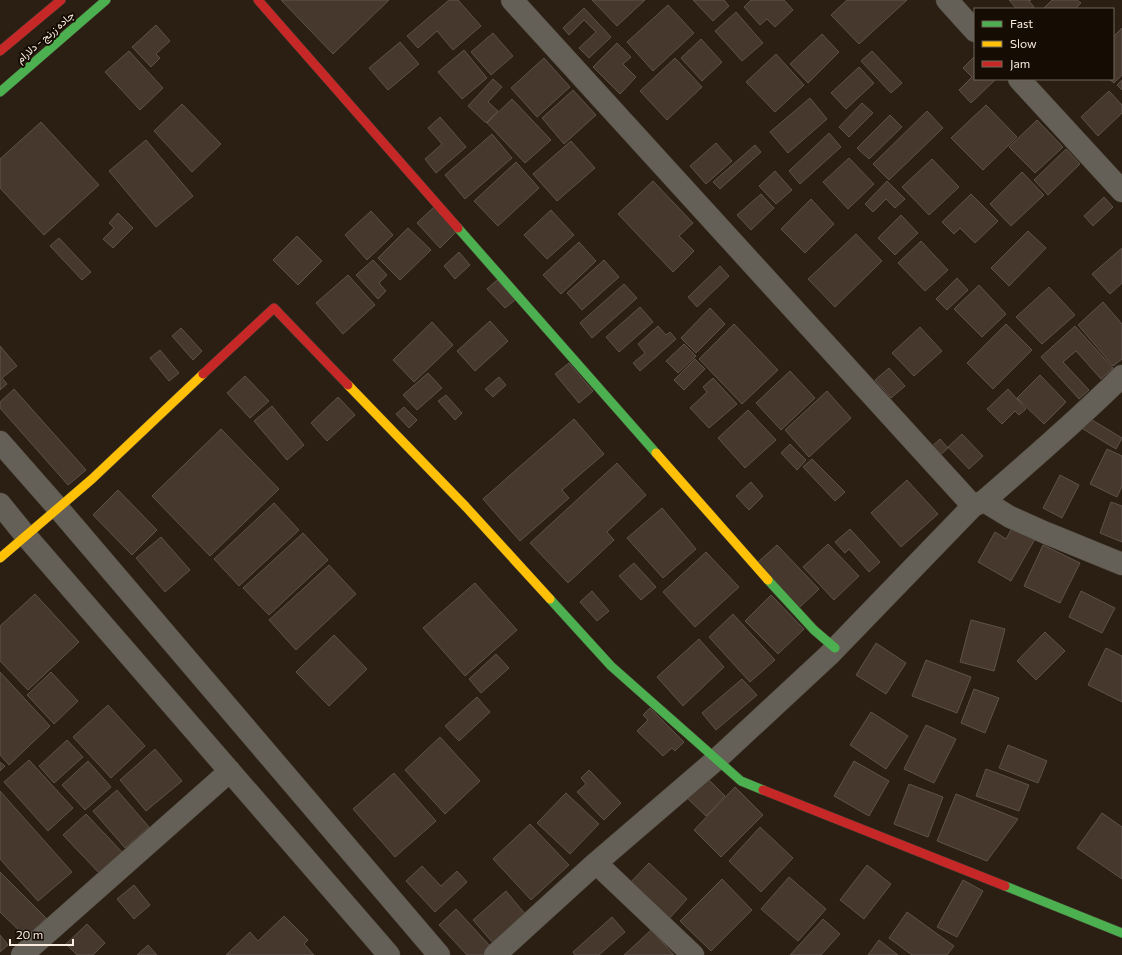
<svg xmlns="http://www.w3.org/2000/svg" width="1122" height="955" font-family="Commissioner,Vazirmatn,sans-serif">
<rect width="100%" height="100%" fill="#2a1f12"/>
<path fill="#47382e" stroke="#5d524a" d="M281,0H389L333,54Z
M449,0H458L481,26L453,50L437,31L418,48L407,36Z
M592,0H645L617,26Z
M693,0H724L729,6L713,21Z
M751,0H784L793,10L775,27L767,19L760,25L744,7Z
M847,0H907L859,44L831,15Z
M1009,0H1031L1029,1L1034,7L1032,9H1017Z
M1052,0H1077L1081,3L1075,9H1043Z
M668,5L694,33L653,71L627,42Z
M584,8L611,37L589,58L579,48L596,32L584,20L569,35L563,28Z
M736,12L763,43L742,61L715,31Z
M156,25L170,41L156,54L160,58L151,67L132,47Z
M1122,28V75L1114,83L1109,79H1113V37Z
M493,33L513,56L491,75L471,52Z
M822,34L839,52L808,83L790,64Z
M701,39L722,62L702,81L681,58Z
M400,42L419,64L388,90L369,68Z
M617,43L631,57L623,64L636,77L620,94L593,67Z
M464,50L487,78L462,99L438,72Z
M129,51L163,88L140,110L105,72Z
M872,51L902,83L891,93L861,61Z
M776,54L804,85L775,112L746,82Z
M975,56V79H996L971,103L959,90L972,77L963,68Z
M544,58L570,87L537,117L511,88Z
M675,58L702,87L667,120L640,91Z
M859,67L874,83L846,109L831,93Z
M493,79L502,87L488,102L498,111L486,123L468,106Z
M1122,80V90L1117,85Z
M573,90L596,115L564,144L542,118Z
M1109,91L1122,105V113L1098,136L1081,117Z
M810,98L827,119L788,153L770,132Z
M512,99L551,140L525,163L487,123Z
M862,103L873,113L849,137L839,127Z
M182,104L221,144L192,172L154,131Z
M986,105L1017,137L983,170L951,138Z
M927,111L943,128L889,180L873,164Z
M890,115L902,127L869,159L857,148Z
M440,117L466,147L436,173L425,159L442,144L428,128Z
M1037,120L1063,147L1035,173L1009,147Z
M41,122L99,185L44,235L0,188V159Z
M829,133L841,147L800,184L789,171Z
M492,134L512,158L465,199L445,175Z
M146,140L193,196L156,227L109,171Z
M571,141L595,168L557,201L533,174Z
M716,143L732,161L706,184L690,166Z
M755,145L761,152L720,189L713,182Z
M1066,149L1080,164L1048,195L1034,180Z
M849,158L874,184L848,209L823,182Z
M932,159L959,187L929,215L902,187Z
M516,162L539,188L498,226L474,201Z
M775,171L792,190L776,204L759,186Z
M1022,172L1044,195L1011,226L990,204Z
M653,181L693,223L679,236L694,251L673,272L618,214Z
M887,181L905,199L895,208L886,199L873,212L865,204Z
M761,194L774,208L751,230L737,215Z
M971,194L998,221L975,243L960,228L954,234L942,222Z
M1104,197L1113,207L1093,226L1084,216Z
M811,199L834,224L805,253L781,229Z
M434,207L457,231L440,248L417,223Z
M551,210L574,235L547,259L524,235Z
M371,211L393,235L367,260L345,235Z
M118,213L133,228L113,248L103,239L114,228L109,223Z
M901,215L918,233L895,255L878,238Z
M408,228L431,250L400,280L378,258Z
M1028,231L1046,248L1009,286L991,268Z
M856,234L882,261L835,307L808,279Z
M297,236L322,261L298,285L273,260Z
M59,238L91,272L82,280L50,246Z
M921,241L948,270L925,291L898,263Z
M579,242L596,261L561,294L543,275Z
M1122,248V283L1110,294L1092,274Z
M459,252L470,265L455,279L444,266Z
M373,260L387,275L379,283L386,291L378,299L356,275Z
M604,260L619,277L582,310L567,293Z
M720,266L729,276L697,307L688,297Z
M348,275L375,305L343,334L316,303Z
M957,278L968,290L947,310L936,299Z
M497,280L515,300L505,308L487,289Z
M624,284L637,298L592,338L580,323Z
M979,285L1006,314L982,337L954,309Z
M1049,287L1075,315L1042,344L1016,317Z
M1103,302L1122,324V359L1113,366L1078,325Z
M640,307L653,322L619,352L606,337Z
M710,308L725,324L696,353L681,338Z
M490,321L508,341L475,371L457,351Z
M432,322L453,345L414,382L393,360Z
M734,324L778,370L742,404L699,359Z
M1006,324L1032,350L993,389L967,363Z
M658,326L666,335L670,332L676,339L640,371L633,363L645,353L638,344Z
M1075,326L1113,368L1101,379L1076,351L1063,362L1089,390L1079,399L1041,357Z
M920,327L942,351L914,376L892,353Z
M181,328L202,351L193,360L172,336Z
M684,344L696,356L678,373L666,361Z
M0,346L17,366L2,378L7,384L0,390Z
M160,350L179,373L169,381L150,358Z
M695,359L705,369L684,390L674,380Z
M569,363L593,391L579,403L555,374Z
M889,368L905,386L891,398L875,380Z
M790,371L815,398L781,430L756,403Z
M428,373L442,388L417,410L403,395Z
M1040,375L1066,402L1044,424L1017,398Z
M245,376L269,401L250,418L227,393Z
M499,377L506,385L493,397L485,389Z
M713,378L737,404L709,428L690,408L707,392L703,387Z
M14,389L86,470L68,485L0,408V402Z
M1008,389L1026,409L1019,415L1015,411L1002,424L987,409Z
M827,391L851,418L809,457L785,430Z
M446,395L462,413L455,420L438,401Z
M338,397L355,415L327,441L311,423Z
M272,406L304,445L287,460L254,421Z
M404,407L417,420L409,428L396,414Z
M748,410L776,440L745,468L718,438Z
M1089,418L1122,438L1116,449L1083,429Z
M574,419L604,454L562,490L569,498L520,541L483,499Z
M221,429L279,489L210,556L152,496Z
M962,434L983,456L969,469L948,447Z
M940,439L948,448L938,457L930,448Z
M790,444L806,460L797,470L781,453Z
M1107,449L1122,456V486L1117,497L1090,484Z
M812,459L845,492L835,501L803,467Z
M617,463L646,495L607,532L614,540L568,583L530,543Z
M1060,475L1079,485L1062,518L1043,508Z
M907,480L938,514L901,547L871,513Z
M751,482L763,496L749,510L736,496Z
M118,490L157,530L132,555L93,515Z
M1111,502L1122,506V542L1100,533Z
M274,503L299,530L239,586L214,559Z
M662,508L696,549L663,578L627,538Z
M1013,526L1035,539L1011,581L978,562L995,532L1006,539Z
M850,529L880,562L869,572L849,549L845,553L835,542Z
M303,533L328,560L269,615L243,588Z
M161,537L190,570L165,592L136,558Z
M828,544L859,576L834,600L803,567Z
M777,545L819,589L799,608L757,563Z
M1043,545L1080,563L1060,603L1024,586Z
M706,552L739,587L695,627L663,592Z
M634,563L656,587L641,600L619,576Z
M329,565L356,594L296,650L269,620Z
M475,583L517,630L465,676L423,628Z
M592,591L609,611L597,621L580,602Z
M1081,591L1115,608L1102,633L1069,617Z
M35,594L79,642L28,690L0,661V626Z
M771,595L804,629L778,654L745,621Z
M733,614L775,660L750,682L709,637Z
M971,620L1005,629L994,671L960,662Z
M1045,632L1065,651L1036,680L1017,661Z
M334,635L367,669L329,706L296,672Z
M699,639L724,667L683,706L657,677Z
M876,643L906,663L886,694L856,675Z
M1106,648L1122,656V702L1088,685Z
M496,654L509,668L481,693L469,679Z
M926,660L971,677L957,713L912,696Z
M0,672L50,726L9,765L0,755Z
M51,672L78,701L54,724L27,695Z
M742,679L757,695L716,730L702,713Z
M974,689L999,698L985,733L961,723Z
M477,697L490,712L459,741L445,726Z
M108,705L145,746L111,778L73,737Z
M650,708L684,742L675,751L672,748L663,756L637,731L648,720L643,715Z
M871,712L908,736L886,769L850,745Z
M926,725L956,739L934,783L904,769Z
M440,737L480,781L445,814L405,770Z
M67,740L83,757L54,783L39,766Z
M1008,745L1047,761L1038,783L999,768Z
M155,749L182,781L146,811L120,780Z
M29,760L73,808L48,831L4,782Z
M88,761L111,787L85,810L62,785Z
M854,761L889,781L869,816L834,796Z
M0,762L5,766L0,771Z
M986,769L1029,785L1019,811L976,796Z
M589,770L621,803L604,820L577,792L586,784L581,778Z
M394,773L436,821L395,857L353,809Z
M707,778L725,796L706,816L687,798Z
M909,784L943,797L928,837L894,824Z
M735,787L763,815L721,857L694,830Z
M117,790L149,827L125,848L93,811Z
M0,791L72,872L38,901L0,859Z
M566,793L599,824L570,854L537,823Z
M956,794L1018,819L987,861L937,841Z
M1102,813L1122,827V879L1077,848Z
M86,814L123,853L100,874L63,835Z
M530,824L569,865L531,900L493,859Z
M760,827L793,858L761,892L729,861Z
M649,863L687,899L667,921L628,885Z
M867,865L891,884L864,919L840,900Z
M422,866L441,886L457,871L467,882L435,912L406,881Z
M0,872L46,918L26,937L0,912Z
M789,877L826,909L798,941L761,909Z
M722,879L752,910L711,951L680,921Z
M963,880L983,891L957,937L937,927Z
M134,885L150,905L134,919L117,899Z
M506,891L526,915L493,943L473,920Z
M456,909L491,947L483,955H467L439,925Z
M907,912L954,946L947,955H912L889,938Z
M284,916L308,940L304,944L314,955H226L250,932L258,941Z
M612,917L625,932L599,955H575L573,952Z
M823,919L840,934L821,955H790Z
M87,924L105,943L93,955H77L66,944Z
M651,930L674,955H624L635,945Z
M0,935L8,945L0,952Z
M879,940L898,955H868Z
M148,945L157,955H137Z"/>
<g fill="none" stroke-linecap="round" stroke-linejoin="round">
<defs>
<path id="street" d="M512,0L973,506
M947,0L975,31
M1019,79L1122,191
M0,442L58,508L439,955
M984,501L1010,517L1046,533L1122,564
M0,504L26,536L389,955
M596,863L693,955
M22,955L230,771
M495,955L596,863L717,759L829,655L973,506L984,501C1031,460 1078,420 1122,376"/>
<path id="fast" d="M0,92L106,0
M458,228L656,453
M768,580L814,630L835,648
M550,599L611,666L741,781L763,790
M1005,886L1122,933"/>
<path id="slow" d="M348,385L466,507L550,599
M656,453L768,580
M0,558L92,479L203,374"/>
<path id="jam" d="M258,0L458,228
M0,51L61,0
M203,374L274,308L348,385
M763,790L1005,886"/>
</defs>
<use href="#street" stroke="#453c30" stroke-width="23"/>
<use href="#fast" stroke="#453c30" stroke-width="10"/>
<use href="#slow" stroke="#453c30" stroke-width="10"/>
<use href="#jam" stroke="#453c30" stroke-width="10"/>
<use href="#street" stroke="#646057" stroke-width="22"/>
<use href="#fast" stroke="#4caf50" stroke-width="9"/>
<use href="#slow" stroke="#ffc107" stroke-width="9"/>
<use href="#jam" stroke="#c62828" stroke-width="9"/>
</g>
<g text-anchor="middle" stroke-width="4" stroke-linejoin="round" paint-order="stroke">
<g font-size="11" fill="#faecde" stroke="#150c04">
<text transform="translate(45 37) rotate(-41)" y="4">جاده زرنج - دلارام</text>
</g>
</g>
<rect x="974" y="8" width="140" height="72" fill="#150c04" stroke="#71665b"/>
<rect x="982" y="21" width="20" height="6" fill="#4caf50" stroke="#71665b"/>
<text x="1010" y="28" font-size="12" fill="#faecde">Fast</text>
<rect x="982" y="41" width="20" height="6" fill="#ffc107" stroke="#71665b"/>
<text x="1010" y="48" font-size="12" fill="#faecde">Slow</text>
<rect x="982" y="61" width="20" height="6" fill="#c62828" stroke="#71665b"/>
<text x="1010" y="68" font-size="12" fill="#faecde">Jam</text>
<path d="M10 939v6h63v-6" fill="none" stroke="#faecde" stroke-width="2"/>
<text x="16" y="939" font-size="12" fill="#faecde" stroke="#150c04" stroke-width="3" paint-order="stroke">20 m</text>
</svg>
